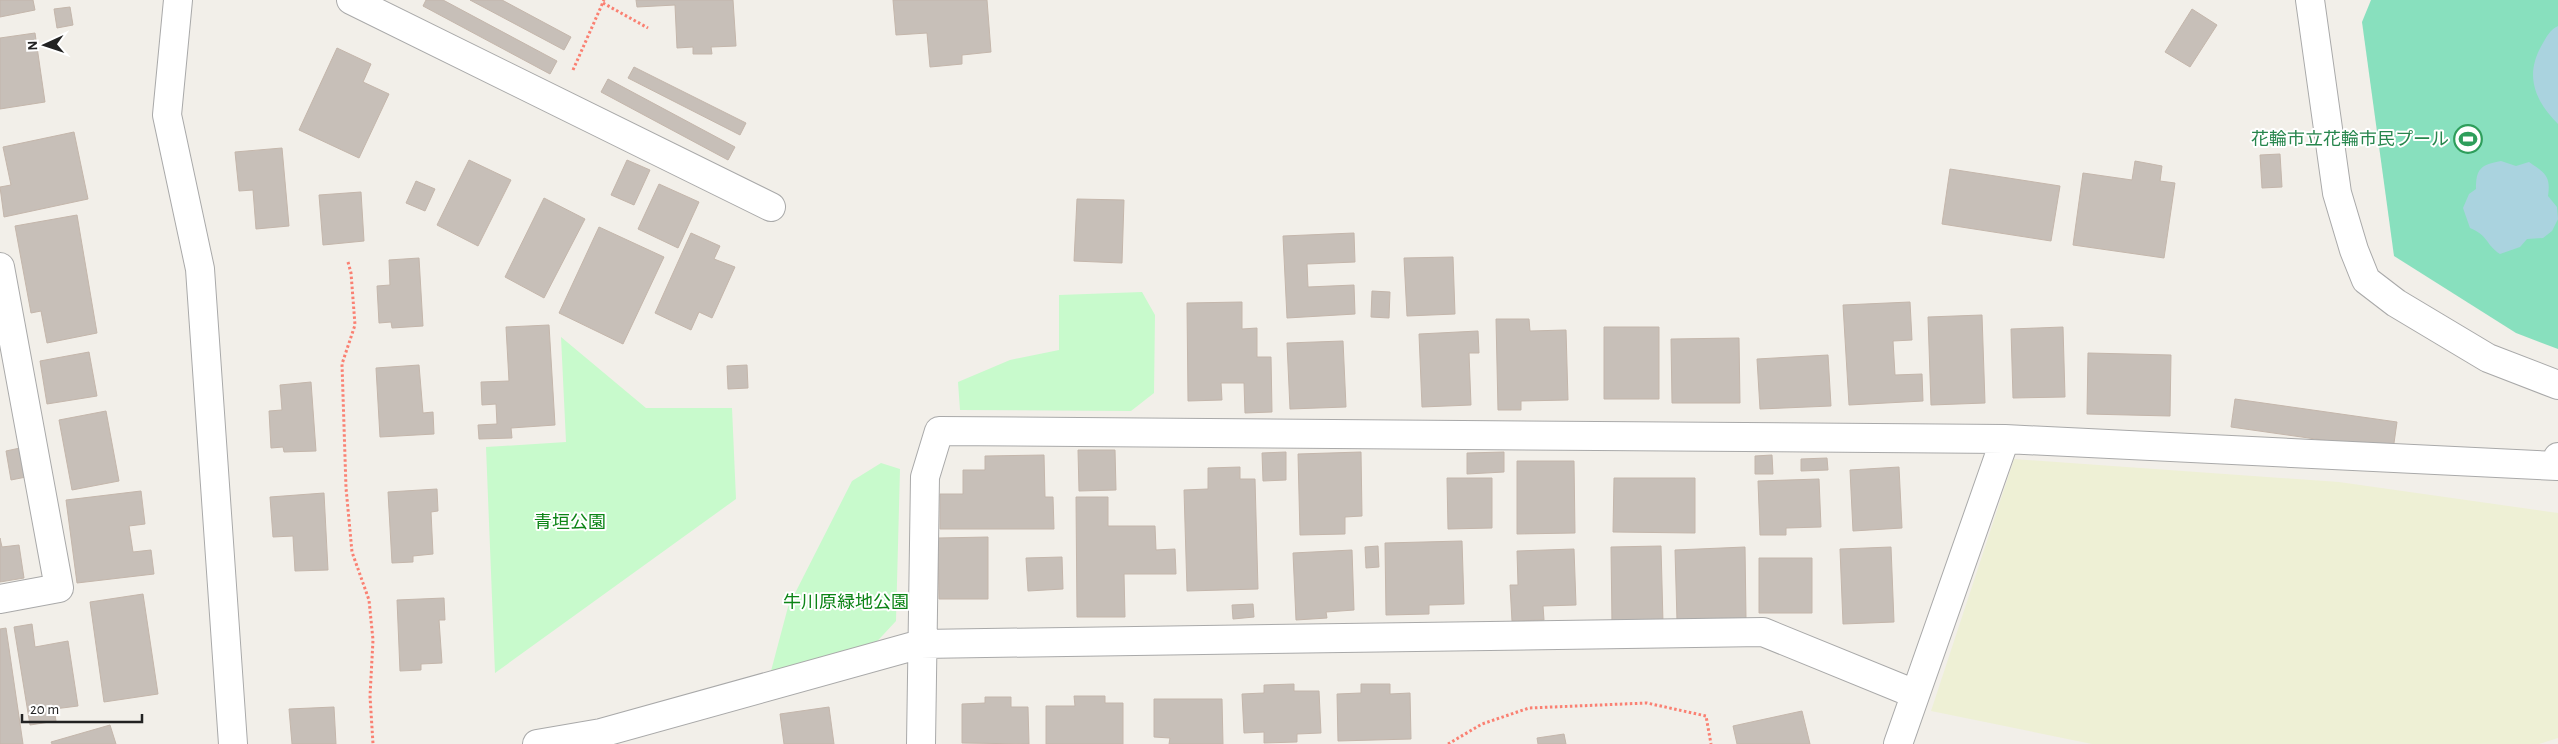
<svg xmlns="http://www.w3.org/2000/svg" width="2558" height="744" font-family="'Alegreya Sans','Noto Sans JP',sans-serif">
<rect width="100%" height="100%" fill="#f2efe9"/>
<path fill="#eef0d5" d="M2014,459L2339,482L2558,513V738L2539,744H2092L1931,711Z"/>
<path fill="#c8facc" d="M1142,292L1155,315L1154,393L1131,411L960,410L958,382L1010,360L1059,350V295Z
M561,337L646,408H732L736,499L495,673L486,447L566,442Z
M881,463L900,469L896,621L870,649L771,671L788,607L852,481Z"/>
<path fill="#88e0be" d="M2371,0H2558V349L2516,333L2394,256L2362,22Z"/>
<path fill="#aad3df" d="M2558,26V124C2534,100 2524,74 2543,43C2547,36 2550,30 2558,26Z
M2501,161L2516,166L2529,162C2545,173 2551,176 2548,196L2557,207L2558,219L2552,231L2543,238L2527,239L2520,247L2500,254C2485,244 2489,236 2470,228L2463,208L2469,194L2476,189C2476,168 2481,165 2501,161Z"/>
<path fill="#c7bfb8" stroke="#c4b6ab" d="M0,0H33L35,10L0,17Z
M426,0H443L557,61L550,74L423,6Z
M470,0H502L571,37L564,50Z
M636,0H733L736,46L711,47L712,54H693V47L677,48L675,5L637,7Z
M893,0H987L991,52L962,55V64L930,67L927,33L896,35Z
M70,7L73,25L57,28L54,9Z
M2192,9L2217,25L2190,67L2165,52Z
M35,33L45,102L0,109V38Z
M337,48L371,64L363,82L389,94L359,158L299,130Z
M634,67L746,123L740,135L628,78Z
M608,79L735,147L728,160L601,92Z
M74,132L88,199L4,217L0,187L11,185L3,147Z
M282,148L289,226L256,229L253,190L239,191L235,152Z
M2280,154L2282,187L2262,188L2260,155Z
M469,160L511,180L478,246L437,225Z
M627,160L650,170L634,205L611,195Z
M2135,161L2162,166L2160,181L2175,183L2164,258L2073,245L2083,173L2132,180Z
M1950,169L2060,186L2051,241L1942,224Z
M416,181L435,189L425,211L406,203Z
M659,184L699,202L678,248L638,229Z
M361,192L364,241L323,245L319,195Z
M544,198L585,219L544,298L505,277Z
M1077,199L1124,200L1122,263L1074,261Z
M77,215L97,333L47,343L41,311L31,313L15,226Z
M599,227L664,257L623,344L559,313Z
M691,233L720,246L714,259L735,267L712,318L699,312L691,330L655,313Z
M1354,233L1355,262L1307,264L1308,287L1354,285L1355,314L1287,318L1283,236Z
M1453,257L1455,314L1407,316L1404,258Z
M419,258L423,326L392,328L391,322L379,323L377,286L390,285L389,260Z
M1372,291L1390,292L1389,318L1371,317Z
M1242,302V329L1257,328V357H1271L1272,412L1245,413L1244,383H1221L1222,400L1188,401L1187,303Z
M1910,302L1912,340L1893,341L1895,375L1922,374L1923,401L1849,405L1843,305Z
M1982,315L1985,403L1931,405L1928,317Z
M1496,319H1529L1530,331L1566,330L1568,400L1521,401V410H1498Z
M549,325L555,425L511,428L512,438L479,439L478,425L497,424L496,404L482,405L481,382L509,381L506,327Z
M1604,327H1659V399H1604Z
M2063,327L2065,397L2013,398L2011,329Z
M1478,331L1479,353H1469L1471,405L1422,407L1419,334Z
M1739,338L1740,403H1672L1671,339Z
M1343,341L1346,407L1290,409L1287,343Z
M89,352L97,396L47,404L40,361Z
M2088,353L2171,355L2170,416L2087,414Z
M1828,355L1831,406L1760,409L1757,359Z
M419,365L423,413L433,412L434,434L380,437L376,368Z
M747,365L748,388L728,389L727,366Z
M311,382L316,451L284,452L283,447L271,448L269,411L282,410L280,385Z
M2235,399L2397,422L2393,450L2231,427Z
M106,411L119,481L72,490L59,420Z
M20,448L26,477L11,480L6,451Z
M1078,450H1115L1116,490L1079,491Z
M1286,452V480L1263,481L1262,453Z
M1361,452L1362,516L1345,517V534L1300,535L1298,454Z
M1504,452V472L1467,474V453Z
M1044,455L1045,497H1053L1054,529H940V494H963V470H985V456Z
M1772,455L1773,474H1755V456Z
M1827,458L1828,470L1801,471V459Z
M1517,461H1574L1575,533L1517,534Z
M1240,467V479H1255L1258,589L1187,591L1184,490L1208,489V468Z
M1899,467L1902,528L1853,531L1850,470Z
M1447,478H1492V528L1448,529Z
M1614,478H1695V533L1613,532Z
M1819,479L1821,527L1786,528V535H1760L1758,481Z
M437,489L438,511L431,512L433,554L413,556V562L392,563L388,492Z
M141,491L145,524L129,526L133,552L151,550L154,574L77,583L66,500Z
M324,493L328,570L295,571L293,536L273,537L270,497Z
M1076,497H1108V526H1155L1156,550L1175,549L1176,574H1124L1125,617H1077Z
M988,537V599H939L938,538Z
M0,538L2,547L19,545L24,578L0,582Z
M1462,541L1464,604L1429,605V614L1386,615L1385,543Z
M1378,546L1379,567L1366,568L1365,547Z
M1661,546L1663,623L1612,624L1611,547Z
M1745,547L1746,619L1677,621L1675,550Z
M1891,547L1894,622L1843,624L1840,549Z
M1574,549L1576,605L1543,606L1544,620L1512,621L1510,585H1518L1517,551Z
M1352,550L1354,610L1326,612L1327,618L1296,620L1293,553Z
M1062,557L1063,589L1028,591L1026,558Z
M1759,558H1812V613H1759Z
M143,594L158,694L104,702L90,602Z
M444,598L445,620H439L442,663L421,664V670L400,671L397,600Z
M1253,604L1254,617L1233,619L1232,605Z
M32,624L35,647L68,641L78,706L54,709L56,721L30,725L14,627Z
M6,628L23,744H0V629Z
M1294,684V691H1319L1321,733L1297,734V742L1264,743V732L1244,733L1242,694L1264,693V685Z
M1361,684H1390V694L1410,693L1411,739L1338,741L1337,694L1361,693Z
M1074,696H1105V703H1123V744H1046V706H1075Z
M985,697H1011V707H1028L1029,744L962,743V704L985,703Z
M1154,699H1222L1223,744H1169L1170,738L1154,737Z
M334,707L336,744H292L289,709Z
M829,707L834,744H784L780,714Z
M1802,711L1810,744H1737L1733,726Z
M110,725L116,744H52L51,742Z
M1564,734L1566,744H1538L1537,738Z"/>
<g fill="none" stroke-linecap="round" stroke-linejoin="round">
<defs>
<path id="street" d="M178,0L167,115L200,269L233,744
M351,0L771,207
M2310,0L2337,193L2354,250L2366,280L2396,303L2488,358L2558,385
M0,267L59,588L0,599
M537,744L601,733L921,644L1763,632L1915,694
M921,744L925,477L939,431L2005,439L2557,466L2558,457
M1898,744L2005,439"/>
</defs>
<use href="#street" stroke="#a9a9a9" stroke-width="30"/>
<path stroke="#fa8072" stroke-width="3" stroke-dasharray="2.5 2.5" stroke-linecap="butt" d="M603,3L648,28
M573,70L604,0
M348,262L351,273L355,325L342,364L346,488L352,552L369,600L373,640L370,696L373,744
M1448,744L1482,724L1529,708L1647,703L1706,716L1711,744"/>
<use href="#street" stroke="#fff" stroke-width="28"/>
</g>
<defs>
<symbol id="stadium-ring" viewBox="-11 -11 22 22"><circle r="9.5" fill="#fff" stroke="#2e9e5b" stroke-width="1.5"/><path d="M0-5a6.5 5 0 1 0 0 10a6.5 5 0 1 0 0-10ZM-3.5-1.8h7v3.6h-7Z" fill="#2e9e5b"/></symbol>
</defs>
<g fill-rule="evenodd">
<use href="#stadium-ring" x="2452" y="123" width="32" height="32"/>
</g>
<g text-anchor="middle" stroke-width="4" stroke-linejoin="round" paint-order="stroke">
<g font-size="18" fill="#27864d" stroke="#fff" text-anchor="end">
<text x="2449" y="145">花輪市立花輪市民プール</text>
</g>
<g font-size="18" fill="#0c8416" stroke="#fff">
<text x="570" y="528">青垣公園</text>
<text x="846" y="608">牛川原緑地公園</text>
</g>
</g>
<g transform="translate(45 45) rotate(267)" stroke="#ffffff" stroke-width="4" paint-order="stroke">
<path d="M0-4L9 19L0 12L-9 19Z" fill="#222222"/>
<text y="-8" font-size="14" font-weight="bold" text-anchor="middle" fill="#222222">N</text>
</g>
<path d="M22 714v8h120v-8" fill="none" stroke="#222222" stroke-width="2.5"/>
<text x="30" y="714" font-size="15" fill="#222222" stroke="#ffffff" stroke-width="4" paint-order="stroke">20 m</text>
</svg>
